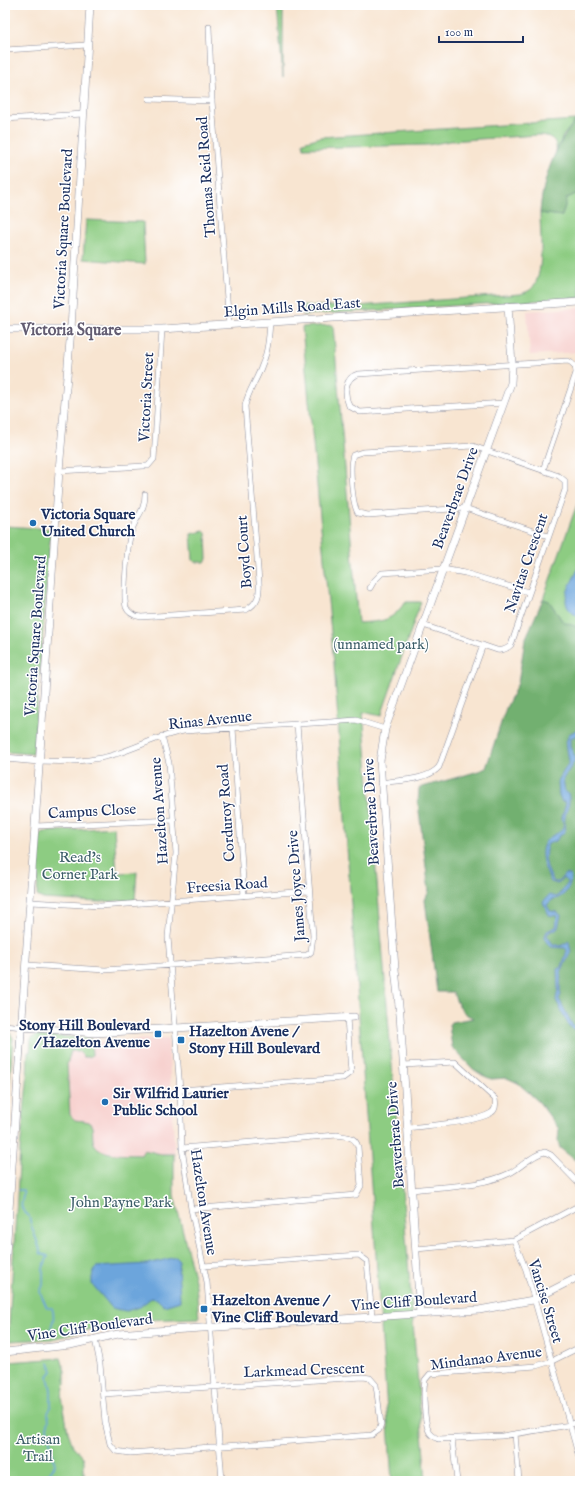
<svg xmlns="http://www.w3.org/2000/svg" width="585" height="1486" font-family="'IM FELL English',serif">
<rect width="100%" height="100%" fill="#fff"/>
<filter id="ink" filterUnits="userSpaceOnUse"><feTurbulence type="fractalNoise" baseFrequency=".025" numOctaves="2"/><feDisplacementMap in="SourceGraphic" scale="8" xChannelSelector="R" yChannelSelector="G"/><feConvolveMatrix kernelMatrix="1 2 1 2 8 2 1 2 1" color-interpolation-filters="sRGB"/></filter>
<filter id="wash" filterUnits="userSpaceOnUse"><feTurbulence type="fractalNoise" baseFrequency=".012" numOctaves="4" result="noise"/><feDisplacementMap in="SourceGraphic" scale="16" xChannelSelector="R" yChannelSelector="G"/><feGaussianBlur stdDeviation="0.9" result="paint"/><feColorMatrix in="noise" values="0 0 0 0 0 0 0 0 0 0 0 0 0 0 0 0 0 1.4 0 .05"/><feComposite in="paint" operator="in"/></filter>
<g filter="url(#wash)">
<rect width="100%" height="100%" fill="#f8e5d1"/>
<path fill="#f7d0ce" d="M580,308V352L530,355L527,311Z
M168,1038L175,1160L36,1150L40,1055L85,1043Z"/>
<path fill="#8dcc82" stroke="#547e70" d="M277,5H283V77Z
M576,120L563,136L556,152C558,140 550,135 538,135L450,141L428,145L304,148L303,142L321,137Z
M580,192V298L303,315V305L344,307L521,294C523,293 527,292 530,290C546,278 540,231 540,213L562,216L567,198Z
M86,220L143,222L145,264L83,259Z
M333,325L358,623C381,621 391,623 405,602H421L381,716L363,712L426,1481H392L334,664L302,327Z
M580,496V628L563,622L549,601L543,599Z
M5,526L51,529L33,754L5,752Z
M204,531L206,533L207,559L205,562H195L193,560L191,534Z
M114,827L117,873L137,872L135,900L98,902L43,899L37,896L40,834L44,832Z
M5,1033H10L13,1038L5,1142Z
M36,1035L88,1038L91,1039L92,1055L89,1057H84L78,1051H71L67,1064L70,1115L75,1120C79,1121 84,1120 88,1122C96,1126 90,1138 95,1145C104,1157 128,1154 141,1155L144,1150L161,1154H174V1195L196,1285L199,1318L123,1321L53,1339L8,1341L20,1149L27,1083L28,1052H30L31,1039Z
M61,1358L65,1371V1383L62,1397L68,1432L73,1446L84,1458V1481H5V1398L7,1367L9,1362Z"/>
<path fill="#72b070" stroke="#467067" d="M576,120H580V192L567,198L562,216L540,213C542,180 555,146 576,120Z
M543,599L549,601L563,622L580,628V1164L560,1148L558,1141L559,1129L539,1102L518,1083L507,1078L491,1079L482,1075L473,1069L452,1047L449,1025L451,1022L474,1018C461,1014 457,1004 453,992H437L425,900L429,891L418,803L419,788C429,785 482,771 486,768L506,708L518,683L525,640Z"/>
<path fill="#6ca5dc" stroke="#446a9d" d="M580,565V617C553,606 572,584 580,565Z
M580,728V733L570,739V747L575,756V761L563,779L565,792L568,793C571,805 567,807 565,818C563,826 571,829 558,837L557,840L548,844C542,857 547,871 554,882H558L565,874L570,875L571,878C570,890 563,898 552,900L547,905L550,911L557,912L561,915L558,928L548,933L547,936L553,944L561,946L569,941L571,952L561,972L560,991L561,995L559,999L572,1024L580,1030V1033L569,1026L556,1000L558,989L557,969L562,967L567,950L565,948L551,947C545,941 543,939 547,931L556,927L557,916L549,915L543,902L549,895L557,897L568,883L563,878L558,884L551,882C545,870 535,849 549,838C554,834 559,834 564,827L562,818L566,803L565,801L562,802L559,795L558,781L569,762L566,742L569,734Z
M176,1257L179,1260C177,1274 180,1287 180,1301L164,1306L157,1299L151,1298L140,1307L126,1311L112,1308L92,1284V1277L96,1267L148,1264Z"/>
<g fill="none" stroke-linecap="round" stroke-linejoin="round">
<path stroke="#6ca5dc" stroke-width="1.5" d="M18,1190H23C25,1202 15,1205 29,1216C31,1229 38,1240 41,1254L48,1256L43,1268V1285L40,1292L47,1308H52C56,1319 51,1325 49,1335
M49,1481V1473L55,1465L47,1427L49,1421L48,1413L51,1407V1390L48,1376L52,1371L49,1363"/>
</g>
</g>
<g filter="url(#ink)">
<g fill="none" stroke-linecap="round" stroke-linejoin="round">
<defs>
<path id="street" d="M209,27L212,101L229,325
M5,50L87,45
M149,99L212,101
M5,119L83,114
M504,403L360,412L349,406C344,394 344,378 358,374L568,361C574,363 576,367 576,373L543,470
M59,471L144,466H148L154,459L162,329
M145,494C145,513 135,517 131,533C127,546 123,596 126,607C128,613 135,616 141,617L246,610C258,603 260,595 259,582L245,406C248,391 257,380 262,365C268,352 269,336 270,322
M370,588L374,581L382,573L443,569L465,573L528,592
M423,625L497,650C503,651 507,649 511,645L565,490V481L559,476L473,446L362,452L353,455C349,465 352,504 358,513L368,515L465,508L548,536
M233,728L244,896
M162,736L169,763L176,853L168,937L180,1090L182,1148L191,1209L207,1282L222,1481
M39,761C65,762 92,762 116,754C139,747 160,735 184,731L330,722L356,720L385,729
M380,783C397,780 427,781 439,767L483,645
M36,826L174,820
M31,902L100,906L309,891
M27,965L105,970L307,955L311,952L313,936L297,724
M5,1025L22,1027
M404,1065L455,1062L495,1099C496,1104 496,1110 491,1113C474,1123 429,1125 408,1128
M180,1090L343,1078L351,1072L347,1018
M182,1148L337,1135C347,1137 355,1136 358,1147L361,1186L356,1195L191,1209
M412,1190C443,1186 481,1187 510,1173C522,1167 531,1155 545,1152L551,1155L580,1185
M514,1240L526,1270L580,1461
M416,1249L514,1240L580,1205
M203,1266L359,1255L367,1261L372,1317
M95,1339L100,1364L105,1422L110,1444L116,1451L130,1453L372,1435L379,1430L381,1424L376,1385L370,1378L363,1377L103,1394
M580,1347L552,1361L536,1366L430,1374L425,1380C423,1391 424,1425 430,1433C432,1436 435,1437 438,1439L502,1436L570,1425L580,1420
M515,1434L519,1481
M452,1439L457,1481"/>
<path id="secondary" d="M5,329H162L580,302
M5,758L39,761
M22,1027L95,1033L354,1017
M5,1269L59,471L71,329L90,5
M420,1314L400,1015L395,969L380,761L385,729L511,383L512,364L508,306
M5,1352L70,1345L118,1334L155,1331L479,1310L533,1300L580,1276"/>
</defs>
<use href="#street" stroke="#8a8a98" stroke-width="6"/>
<use href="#secondary" stroke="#8a8a98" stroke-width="8"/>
<use href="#street" stroke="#fff" stroke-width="5"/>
<use href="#secondary" stroke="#fff" stroke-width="7"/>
</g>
</g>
<g fill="#1f6fb2" stroke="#fff" stroke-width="1.5">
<circle cx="33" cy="523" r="4"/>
<rect x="154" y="1030" width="8" height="8" rx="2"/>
<rect x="177" y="1036" width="8" height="8" rx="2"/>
<circle cx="105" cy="1102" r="4"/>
<rect x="200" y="1305" width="8" height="8" rx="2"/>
</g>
<g text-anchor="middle" stroke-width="3" stroke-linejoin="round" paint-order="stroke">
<g font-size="15" fill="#1b2f5e" stroke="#fff">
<text transform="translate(206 177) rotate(-94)" y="5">Thomas Reid Road</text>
<text transform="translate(63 229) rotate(-87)" y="5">Victoria Square Boulevard</text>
<text transform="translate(292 307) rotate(-4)" y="5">Elgin Mills Road East</text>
<text transform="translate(146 397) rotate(-87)" y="5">Victoria Street</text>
<text transform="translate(455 498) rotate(-70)" y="5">Beaverbrae Drive</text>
<text transform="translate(244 552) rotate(-94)" y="5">Boyd Court</text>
<text transform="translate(526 563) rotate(-71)" y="5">Navitas Crescent</text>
<text transform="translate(35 636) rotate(-86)" y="5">Victoria Square Boulevard</text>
<text transform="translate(210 720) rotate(-6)" y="5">Rinas Avenue</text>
<text transform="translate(92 811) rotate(-3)" y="5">Campus Close</text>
<text transform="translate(159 811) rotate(-94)" y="5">Hazelton Avenue</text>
<text transform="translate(371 812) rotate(-93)" y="5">Beaverbrae Drive</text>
<text transform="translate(226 813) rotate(-94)" y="5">Corduroy Road</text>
<text transform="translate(227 885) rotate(-4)" y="5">Freesia Road</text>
<text transform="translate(296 886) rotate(-94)" y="5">James Joyce Drive</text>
<text transform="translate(395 1135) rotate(-94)" y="5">Beaverbrae Drive</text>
<text transform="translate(204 1202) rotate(81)" y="5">Hazelton Avenue</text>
<text transform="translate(414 1301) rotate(-4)" y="5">Vine Cliff Boulevard</text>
<text transform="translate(546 1301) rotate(73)" y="5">Vancise Street</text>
<text transform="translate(90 1327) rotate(-8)" y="5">Vine Cliff Boulevard</text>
<text transform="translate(486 1358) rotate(-7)" y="5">Mindanao Avenue</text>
<text transform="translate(304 1370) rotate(-2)" y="5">Larkmead Crescent</text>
</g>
<g font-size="15" font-weight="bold" fill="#1b2f5e" stroke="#fff" text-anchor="start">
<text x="41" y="519">Victoria Square<tspan x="41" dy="17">United Church</tspan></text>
<text x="150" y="1030" text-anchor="end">Stony Hill Boulevard<tspan x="150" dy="17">/ Hazelton Avenue</tspan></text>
<text x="189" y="1036">Hazelton Avene /<tspan x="189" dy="17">Stony Hill Boulevard</tspan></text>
<text x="113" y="1098">Sir Wilfrid Laurier<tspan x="113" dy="17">Public School</tspan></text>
<text x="212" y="1305">Hazelton Avenue /<tspan x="212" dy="17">Vine Cliff Boulevard</tspan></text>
</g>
<g font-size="15" fill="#3d5e69" stroke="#fff">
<text x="381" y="649">(unnamed park)</text>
<text x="80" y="862">Read's<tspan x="80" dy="17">Corner Park</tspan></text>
<text x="121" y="1207">John Payne Park</text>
<text x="38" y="1444">Artisan<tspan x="38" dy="17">Trail</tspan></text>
</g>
<g font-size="16" font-weight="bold" fill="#635d72" stroke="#fff">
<text x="71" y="335">Victoria Square</text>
</g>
</g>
<rect width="585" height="1486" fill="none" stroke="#fff" stroke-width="20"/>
<path d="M439 36v6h84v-6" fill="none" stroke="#1b2f5e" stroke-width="2"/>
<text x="445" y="36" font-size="12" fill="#1b2f5e" stroke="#ffffff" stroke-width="3" paint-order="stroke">100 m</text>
</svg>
